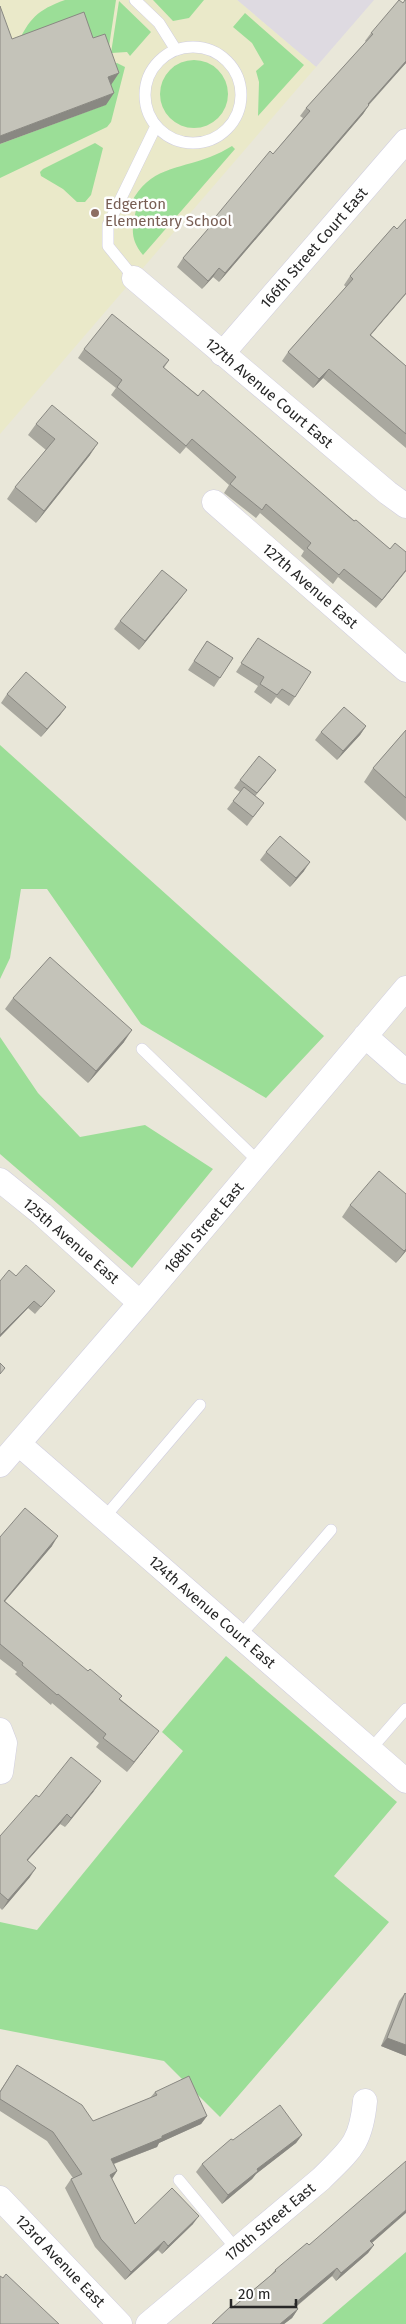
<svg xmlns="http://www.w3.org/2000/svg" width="406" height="2324" font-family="'Fira Sans',sans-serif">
<rect width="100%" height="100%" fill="#e9e7d9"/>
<path fill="#dedae1" d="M237,0H374L316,67Z"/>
<path fill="#eae9c9" d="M0,0H237L316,67L0,434Z"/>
<path fill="#9bde97" d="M65,0H116L108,53L100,56L93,37L82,27L17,45C29,19 37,10 65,0Z
M153,0H204L189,18L173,21Z
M119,1L151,32L130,56L127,52L111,53Z
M245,13L304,65L258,116L259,82L256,71L264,64L252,43L233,27Z
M160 94a34 34 0 1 1 68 0a34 34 0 1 1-68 0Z
M117,63L125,67L111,122L107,127L0,178V144L105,105L110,65Z
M95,143L103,148L91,195L85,202H77L63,189L41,176L40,172L43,169Z
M232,146L235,149L143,255C129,238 132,227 137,206L131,203C150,167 176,170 210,157C218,154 225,150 232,146Z
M0,745L324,1036L266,1098L141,1024L47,889H21L10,958L0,979Z
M0,1037L38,1093L80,1137L145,1125L213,1169L132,1268L0,1154Z
M226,1656L397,1802L334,1876L389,1922L220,2117L164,2061L0,2029V1922L37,1930L183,1751L162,1732Z
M406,2252V2324H322Z"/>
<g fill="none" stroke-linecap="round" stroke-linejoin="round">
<defs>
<path id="lane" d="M135,0L159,23L176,50
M145 95a48 48 0 1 1 96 0a48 48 0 1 1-96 0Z
M134,278L108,246V225L156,126
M142,1049L259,1162
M104,1518L200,1405
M240,1636L331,1530
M370,1750L406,1709
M179,2180L237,2250"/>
<path id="street" d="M134,278L388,493L406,506
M222,354L406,141
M214,502L406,670
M365,1036L406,1072
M0,1180L42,1214L140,1303
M19,1444L406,1781
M0,1465L140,1303L406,988
M0,1730L5,1743L1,1772
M0,2198L120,2324
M148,2324L321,2179C350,2150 361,2144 365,2101"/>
</defs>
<use href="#lane" stroke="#d0cee0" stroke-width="12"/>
<use href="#street" stroke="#d0cee0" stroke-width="25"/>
<use href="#lane" stroke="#fff" stroke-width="11"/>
<use href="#street" stroke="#fff" stroke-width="24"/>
</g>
<path fill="#a9a89f" d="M371,33L406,63L369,105L363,114L219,282L213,277L202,289L177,267L183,258L208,230L207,229L212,221L273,154L303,118L300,116L306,108L366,42L365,41Z
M394,226L371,335L406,366V448L323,378L313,388L282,361L288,352L346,287L344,285L350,276Z
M84,349L169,360L164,368L390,549L406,552V571L376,608L338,577L333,584L301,556L304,551L260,513L256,518L224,493L229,485L186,447L180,454L111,395L116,388L78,358Z
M36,424L90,455L36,523L7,499L15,487L46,450L28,435Z
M181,598L139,650L114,629L120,621Z
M207,641L233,658L214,687L188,670Z
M252,647L295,697L289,706L276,697L271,704L254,692L258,686L236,672Z
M7,694L66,707L60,715L41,737L1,703Z
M366,726L360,735L337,760L315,740L321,732Z
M406,730V821L364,782L373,768Z
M276,770L255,796L264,803L247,826L227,809L240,792L234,788L240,780Z
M266,852L304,871L290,887L260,860Z
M13,998L124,1042L88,1083L5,1009Z
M350,1205L406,1251L396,1263L342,1217Z
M16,1276L49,1298L35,1314L28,1308L0,1337V1281Z
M0,1537L52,1546L5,1601L120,1699L159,1731L127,1772L96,1747L99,1743L52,1703L51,1705L15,1674L17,1672L0,1659Z
M94,1791L65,1827L60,1824L28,1860L30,1877L2,1910L0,1908V1836L39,1797Z
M405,1993L406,2056L381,2046L399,2001Z
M17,2065L93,2121L150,2098L155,2092L207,2116L201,2124L159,2143L157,2147L114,2164L117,2171L112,2179L135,2224H193L162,2254L158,2250L125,2280L95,2247L65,2188L71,2179L73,2178L47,2141L0,2111V2091Z
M302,2135L296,2143L256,2174L252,2179L222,2204L196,2172L202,2164L233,2140Z
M372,2243L374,2245L368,2253L336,2281L332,2276L296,2307L298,2309L292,2318L284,2324H212L270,2276L275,2270L309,2245Z"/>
<path fill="#898882" d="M406,61V63L362,112L368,104Z
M119,73L111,85L100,89L108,77Z
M114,93L106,105L0,144V136Z
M369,105L363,114L219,282L225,273Z
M219,268L213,277L202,289L208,281Z
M406,293V294L364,343L370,335Z
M329,369L323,378L313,388L319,379Z
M98,443L90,455L36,523L44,511Z
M406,570V571L376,608L382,600Z
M187,590L181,598L139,650L145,641Z
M66,707L60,715L41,737L47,729Z
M366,726L360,735L337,760L343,751Z
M276,770L270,778L251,801L257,793Z
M310,862L304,871L290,887L296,878Z
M132,1030L124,1042L88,1083L96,1071Z
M406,1249V1251L396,1263Z
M34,1301L28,1308L0,1337V1335Z
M58,1536L52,1546L0,1607L4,1601Z
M159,1731L152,1740L127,1772L134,1762Z
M101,1781L94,1791L65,1827L71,1818Z
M67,1814L60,1824L20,1869L27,1860Z
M36,1868L30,1877L2,1910L8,1900Z
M387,2038L406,2045V2056L381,2046Z
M207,2116L201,2124L159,2143L157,2147L105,2167L111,2159Z
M302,2135L296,2143L256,2174L252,2179L222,2204L228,2195L257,2169Z
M117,2171L111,2180L110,2175Z
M406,2210V2213L364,2250L370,2241Z
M199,2216L193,2224L162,2254L168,2246Z
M164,2241L158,2250L125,2280L131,2272Z
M374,2245L368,2253L336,2281L341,2273Z
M337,2268L332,2276L288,2313L294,2304Z
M298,2309L292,2318L284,2324H280Z"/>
<path fill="#c4c3b9" stroke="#898882" d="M399,0L403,3L405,0H406V61L368,104L369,105L225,273L219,268L208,281L183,258L214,222L212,221L270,151L273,154L310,111L306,108L373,34L371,33Z
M0,6L12,39L84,12L93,38L105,34L119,73L108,77L114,93L0,136Z
M406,219V293L370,335L406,366V434L329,369L319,379L288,352L353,279L350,276L394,226L397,229Z
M112,314L169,360L163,367L198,396L203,390L354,521L356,520L390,549L395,543L406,552V570L382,600L344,569L339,575L307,548L311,543L266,504L262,510L230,484L236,477L192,439L186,446L117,387L122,380L84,349Z
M52,405L98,443L44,511L15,487L55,439L36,424Z
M162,570L187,590L145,641L120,621Z
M258,638L311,672L295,697L282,689L277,695L260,684L264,677L241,663Z
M207,641L233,658L220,678L194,661Z
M26,672L66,707L47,729L7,694Z
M344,707L366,726L343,751L321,732Z
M406,730V798L373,768Z
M259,756L276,770L257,793L240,780Z
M244,787L264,803L253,817L233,801Z
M280,836L310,862L296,878L266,852Z
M50,957L132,1030L96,1071L13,998Z
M379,1171L406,1194V1249L404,1251L350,1205Z
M26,1265L55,1291L41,1307L34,1301L0,1335V1281L9,1270L16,1276Z
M0,1363L5,1368L0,1374Z
M25,1508L58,1536L4,1601L88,1671L90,1669L122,1696L119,1699L159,1731L134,1762L103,1738L106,1734L58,1694L57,1695L22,1665L23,1663L0,1644V1537Z
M71,1757L101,1781L71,1818L67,1814L27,1860L36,1868L8,1900L0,1893V1836L36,1795L39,1797Z
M405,1993L406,1994V2045L387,2038Z
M17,2065L82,2105L93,2121L157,2095L155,2092L189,2076L207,2116L162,2136V2138L111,2159L117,2171L110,2175L135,2224L172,2188L199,2216L168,2246L164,2241L131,2272L101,2239L71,2179L82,2174L53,2132L0,2099V2092Z
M280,2105L302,2135L257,2169L258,2171L228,2195L202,2164L231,2139L233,2140Z
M406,2161V2210L370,2241L374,2245L341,2273L337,2268L294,2304L298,2309L280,2324H212L230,2307L232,2308L276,2271L275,2270L307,2243L309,2245Z
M6,2274L59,2324H0V2276L3,2278Z"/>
<circle fill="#8d6e63" stroke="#fff" stroke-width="2" cx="95" cy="213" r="5"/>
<g text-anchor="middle" stroke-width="5" stroke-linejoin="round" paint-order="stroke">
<g font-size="15" fill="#785e54" stroke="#fff" text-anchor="start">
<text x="105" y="209">Edgerton<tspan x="105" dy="17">Elementary School</tspan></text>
</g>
<g font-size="15" fill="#272727" stroke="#fff">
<text transform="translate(314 248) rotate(-49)" y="5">166th Street Court East</text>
<text transform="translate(269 393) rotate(40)" y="5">127th Avenue Court East</text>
<text transform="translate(310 586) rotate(41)" y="5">127th Avenue East</text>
<text transform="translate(204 1228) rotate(-50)" y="5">168th Street East</text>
<text transform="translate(71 1241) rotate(41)" y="5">125th Avenue East</text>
<text transform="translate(212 1612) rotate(41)" y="5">124th Avenue Court East</text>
<text transform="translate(270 2222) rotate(-40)" y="5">170th Street East</text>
<text transform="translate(60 2261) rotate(46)" y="5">123rd Avenue East</text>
</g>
</g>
<path d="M231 2299v8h65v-8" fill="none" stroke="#272727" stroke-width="2.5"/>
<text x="238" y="2299" font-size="15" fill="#272727" stroke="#ffffff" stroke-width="4" paint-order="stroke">20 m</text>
</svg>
